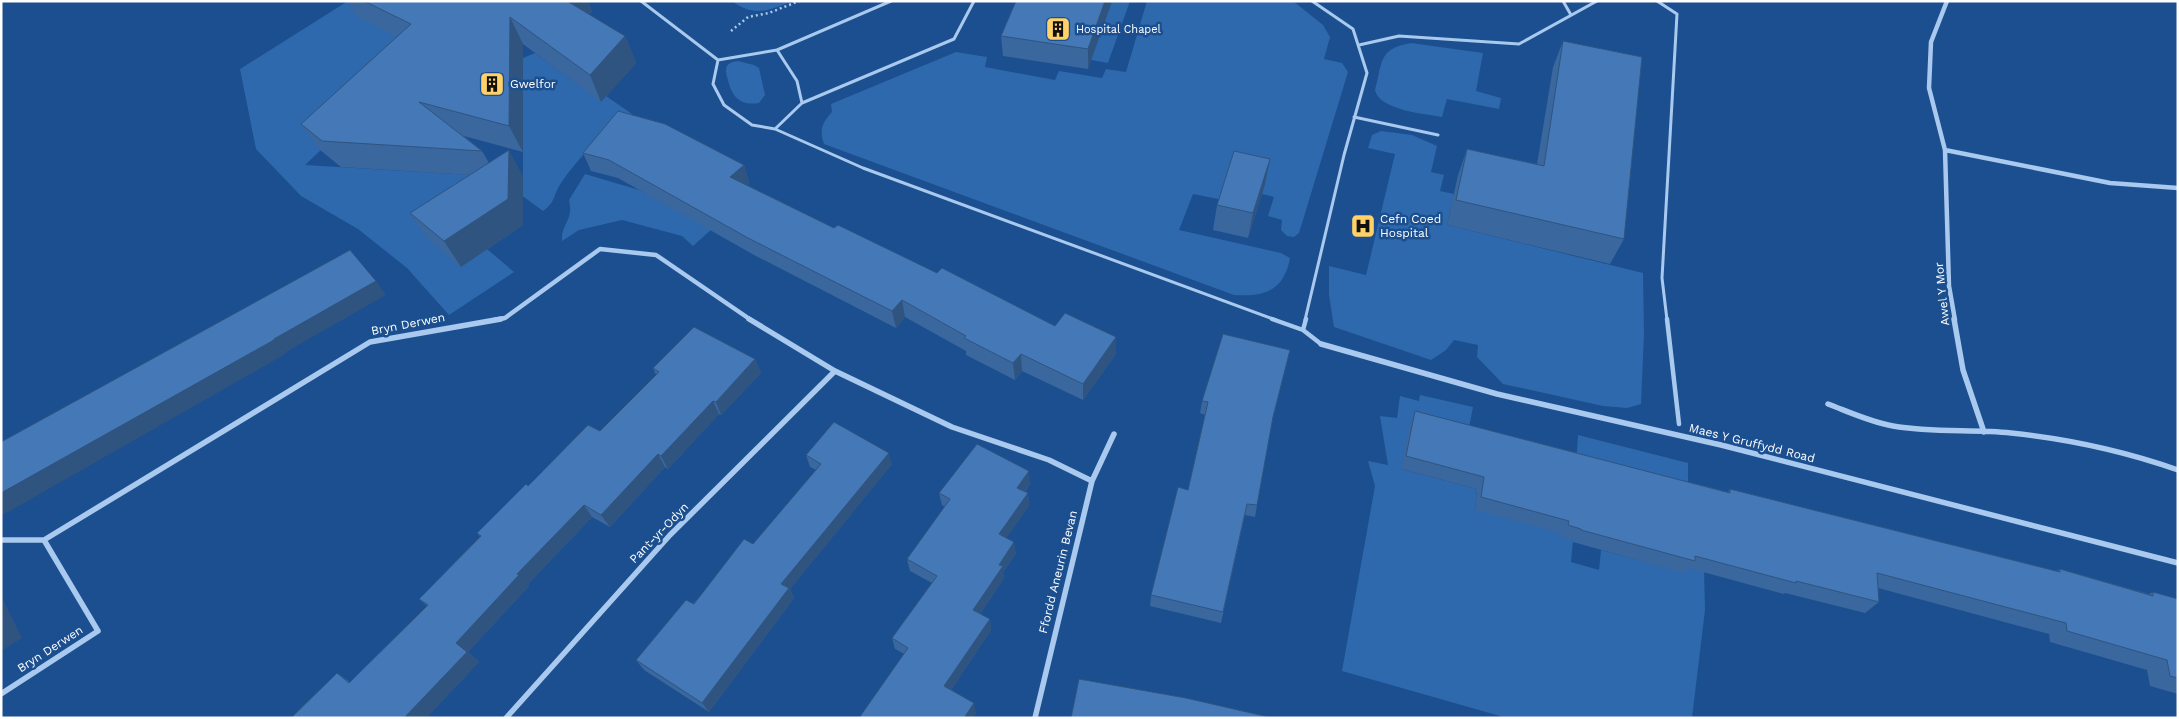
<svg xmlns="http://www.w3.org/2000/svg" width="2179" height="719" font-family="'Work Sans',sans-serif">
<rect width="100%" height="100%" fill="#1b4f8f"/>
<path fill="#2e69ad" d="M348,1L426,51L305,165L523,178V58L535,53L601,101L606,96L632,114C604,132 580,155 561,183C553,195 556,202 543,211L509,186L461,266L487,249L514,272L449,315L407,268L358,229L301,196L256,149L240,69Z
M732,1H792C769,11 753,17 732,1Z
M1112,1H1130L1108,63L1091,60Z
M1147,1H1293L1323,25L1330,37L1324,59L1342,63L1348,72L1299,233L1294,237L1287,236L1281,230L1282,220L1268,216L1274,197L1262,194L1265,184L1223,200L1193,194L1179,230L1281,253L1290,258C1284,291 1264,297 1234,295L824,144C819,130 822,123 832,112L831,104L956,52L987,57L985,67L1055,80L1059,71L1102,78L1106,69L1126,72Z
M1411,43L1483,53L1476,91L1501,98L1499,109L1447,99L1442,117C1425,114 1379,110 1375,90C1383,61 1378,49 1411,43Z
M738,61L754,65L759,68L765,95L759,103C740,106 732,97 728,80C724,69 725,62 738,61Z
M1381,131L1412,135L1437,146L1431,172L1444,175L1440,191L1454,194L1447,225L1643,273L1644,334L1641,404L1627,408L1603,406L1503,384L1477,357L1478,345L1454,340L1446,350L1431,360L1334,327L1329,295V266L1366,275L1395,154L1368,148L1372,135Z
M585,174L639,190L713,228L693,246L682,236L622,220L579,230L562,241C561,223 574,221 569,200Z
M1420,395L1473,407L1467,438L1401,469L1477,489L1475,510L1519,488L1573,540L1571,562L1599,570L1601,550L1684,572L1685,557L1704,569L1705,610L1692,718H1507L1342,671L1375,486L1368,461L1388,465L1380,416L1397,418L1400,396L1419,401Z
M1578,435L1688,463V496L1576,467Z"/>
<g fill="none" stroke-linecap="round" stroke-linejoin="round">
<path stroke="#a9c9ee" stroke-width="2.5" stroke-dasharray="2 3" stroke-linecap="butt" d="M731,31L748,17L769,13L799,1"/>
<path stroke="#a9c9ee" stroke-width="3" d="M641,1L718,60
M1563,1L1571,15
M1657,1L1677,14L1662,278L1667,320
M1359,45L1399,36L1519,44L1597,1
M777,50L891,1
M777,50L797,81L802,103L775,129L752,125L724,105L713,84L718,60Z
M802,103L954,39L974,1
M1354,117L1438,135
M775,129L863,168L1276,320
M1305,320L1344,155L1367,73L1353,29L1312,1"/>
<path stroke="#a9c9ee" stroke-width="4.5" d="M1272,319L1303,330
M1306,319L1303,330L1321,344
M1667,319L1679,424"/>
<path stroke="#a9c9ee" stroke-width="4.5" d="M1947,1L1931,42L1929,88L1945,150L1949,286L1955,320
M1945,150L2110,183L2178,188
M494,320L505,318L600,249L656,255L751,320"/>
<path stroke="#a9c9ee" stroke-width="5.5" d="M749,319L835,371L952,427L1049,460L1092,481
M1954,319L1963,370L1984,432
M1321,344L1497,394L1721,445L2178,563
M1828,404C1849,412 1870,422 1893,426C1932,433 1972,429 2011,433C2068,439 2124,451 2178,470
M1,540H44
M1,694L98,631L44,540L370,342L501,319
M506,718L670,535L835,371
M1035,718L1092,481L1114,434"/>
</g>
<path fill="#3a679d" d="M347,1H588L592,12L588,14L625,36L636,63L601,102L523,44V152L464,136L482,151L489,163L523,176V225L461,267L427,239L410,213L470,175L341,167L320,150L301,124L397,37L356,16Z
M1016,1H1112L1088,69L1003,56L1001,36Z
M1563,41L1624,239L1610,264L1447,225L1458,175L1467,149L1537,164L1553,67Z
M583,153L744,165L749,183L747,185L834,228L1055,326L1116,337V354L1083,400L1022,371L1015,380L966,355V351L905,317L896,328L754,255L618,178L591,171Z
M1270,159L1265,184L1248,238L1213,230L1217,205Z
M755,359L761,373L721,415L719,414L668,469L665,467L610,527L592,517L528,584L529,586L468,652L479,662L426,718H291L337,673L350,682L427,606L419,599L480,537L477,533L528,486L600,431L656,375L653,368Z
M1202,401L1272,421L1255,517L1245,515L1221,623L1150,606L1151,595L1188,490L1205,415L1200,413Z
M1415,411L1728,492L1730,489L2057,571L2060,569L2149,594L2153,592L2178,599V694L2150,686L2147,670L2050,642L2049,634L1878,588L1879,602L1865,613L1785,593L1784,594L1688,568L1684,573L1573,542V540L1560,537L1561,533L1475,510L1477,489L1401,469L1410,424Z
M806,455L892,464L790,589L794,598L709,712L644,670L636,660L753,544L816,470L810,467Z
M1030,484L1025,492L1028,493L1029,506L1006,538L1016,554L1003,572L1004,578L980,614L990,619L991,630L951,690L976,713L973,718H859L904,654L895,649L892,638L932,583L910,571L907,559L945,507L942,505L939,493Z"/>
<path fill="#305480" d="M558,1H588L592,12L567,21Z
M1105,1H1112L1088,69V49Z
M510,17L523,44V152L509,126Z
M625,36L636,63L601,102L590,75Z
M509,150L523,176V225L461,267L444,241Z
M1270,159L1265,184L1248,238L1253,213Z
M744,165L749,183L736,195L730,177Z
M376,281L386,295L286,352L287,353L1,516V493Z
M902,300L905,317L896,328L892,311Z
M1116,337V354L1083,400V384Z
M1021,354L1022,371L1015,380L1013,363Z
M755,359L761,373L721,415L716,402Z
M713,401L719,414L668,469L661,456Z
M889,453L892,464L790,589L794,598L709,712L702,703L781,584Z
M658,454L665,467L610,527L601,515Z
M1029,471L1030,484L1019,500L1017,488Z
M1028,493L1029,506L1001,546L999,534Z
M584,505L592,517L528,584L529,586L468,652L479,662L426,718H404L456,643L517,574Z
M1014,542L1016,554L1003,572L1004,578L975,621L973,610L999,565Z
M1,596L22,638L1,651Z
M990,619L991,630L947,696L944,686Z
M974,703L976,713L973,718H964Z"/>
<path fill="#4478b7" stroke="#305480" d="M364,1H567L625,36L590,75L510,17L509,126L419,102L482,151L322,141L301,124L411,24Z
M1016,1H1105L1088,49L1001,36Z
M1563,41L1642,57L1624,239L1456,200L1467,149L1544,166Z
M618,111L665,124L744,165L730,177L834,228L838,225L937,273L942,268L1055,326L1065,313L1116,337L1083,384L1021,354L1013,363L964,338L966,336L902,300L892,311L748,238L609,160L583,153Z
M509,150L508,199L444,241L410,213Z
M1234,151L1270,159L1253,213L1217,205Z
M350,250L376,281L274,339V340L1,493V442Z
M694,327L755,359L716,402L713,401L661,456L658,454L601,515L584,505L517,574L519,575L456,643L467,652L404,718H291L337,673L349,683L428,605L419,599L481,536L477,533L526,484L528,486L588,425L600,431L659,372L653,368Z
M1223,334L1290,350L1273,417L1257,505L1247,504L1223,612L1151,595L1178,487L1188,490L1208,402L1202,401Z
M1415,411L1730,493V489L2060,572V569L2153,596V592L2178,599V678L2170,676L2167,660L2067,631L2066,623L1877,573L1879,602L1796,581V583L1695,556V561L1581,530V529L1568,525L1569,521L1481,497L1484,477L1406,456Z
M834,422L889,453L781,584L789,588L702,703L636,660L686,600L694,604L744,539L753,544L821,464L806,455Z
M977,444L1029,471L1017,488L1028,493L999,534L1014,542L999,565L1003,566L973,610L990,619L944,686L974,703L964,718H859L908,648L892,638L937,576L907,559L950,499L939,493Z
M1079,679L1186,698L1273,718H1071Z"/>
<defs>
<symbol id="building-square" viewBox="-11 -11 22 22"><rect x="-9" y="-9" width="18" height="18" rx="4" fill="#ffd166" stroke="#1b4f8f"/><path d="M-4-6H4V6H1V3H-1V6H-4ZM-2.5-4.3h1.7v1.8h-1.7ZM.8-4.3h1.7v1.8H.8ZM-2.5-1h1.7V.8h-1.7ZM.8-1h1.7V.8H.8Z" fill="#111"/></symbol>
<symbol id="hospital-square" viewBox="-11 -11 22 22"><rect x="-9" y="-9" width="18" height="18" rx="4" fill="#ffd166" stroke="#1b4f8f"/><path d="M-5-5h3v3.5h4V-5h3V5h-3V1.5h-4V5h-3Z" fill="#111"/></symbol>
</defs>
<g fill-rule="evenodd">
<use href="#building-square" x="1044" y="15" width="28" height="28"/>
<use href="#building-square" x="478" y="70" width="28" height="28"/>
<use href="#hospital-square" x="1349" y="212" width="28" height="28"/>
</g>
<g text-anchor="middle" stroke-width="5" stroke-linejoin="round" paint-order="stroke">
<g font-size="11" fill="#fff" stroke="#1b4f8f" text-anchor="start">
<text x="1076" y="33">Hospital Chapel</text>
</g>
<g font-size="12" fill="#fff" stroke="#1b4f8f" text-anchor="start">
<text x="510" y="88">Gwelfor</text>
<text x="1380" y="223">Cefn Coed<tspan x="1380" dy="14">Hospital</tspan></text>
</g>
<g font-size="12" fill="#fff" stroke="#1b4f8f">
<text transform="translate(1942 294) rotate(-96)" y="4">Awel Y Mor</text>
<text transform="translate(408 324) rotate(-11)" y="4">Bryn Derwen</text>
<text transform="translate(1752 443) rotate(14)" y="4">Maes Y Gruffydd Road</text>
<text transform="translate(659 533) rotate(-46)" y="4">Pant-yr-Odyn</text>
<text transform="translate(1058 572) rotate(-76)" y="4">Ffordd Aneurin Bevan</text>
<text transform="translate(50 649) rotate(-33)" y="4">Bryn Derwen</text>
</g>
</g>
<rect width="2179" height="719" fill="none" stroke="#ffffff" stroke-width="5"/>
</svg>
